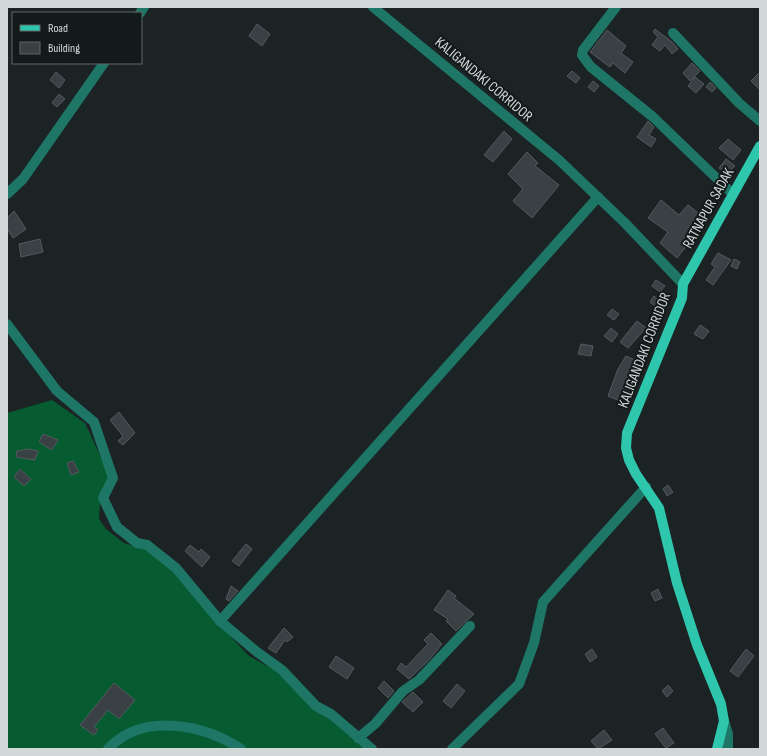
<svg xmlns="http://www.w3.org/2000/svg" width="767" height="756" viewBox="0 0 767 756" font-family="'Sofia Sans Condensed',sans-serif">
	<rect width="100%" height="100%" fill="#1b2324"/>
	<path fill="#065b31" d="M52,400L85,423L109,475L100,503L99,519L106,529L124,543L150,551L174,571L204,608L249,656L280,673L326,716L366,749H7V413Z"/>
	<g fill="#3a4144" stroke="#535a5e">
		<path d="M257,24L270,34L262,46L249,36Z"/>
		<path d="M655,29L672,42L678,49L672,54L665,45L660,51L652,45L658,37L653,32Z"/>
		<path d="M607,30L626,46L621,53L633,62L625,73L613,63L610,67L590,52Z"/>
		<path d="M692,63L700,71L690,81L683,73Z"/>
		<path d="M572,71L580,78L576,83L567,76Z"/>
		<path d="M56,72L65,80L59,88L50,80Z"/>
		<path d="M760,72V90L751,81Z"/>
		<path d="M695,77L704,84L696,93L688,86Z"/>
		<path d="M593,81L599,86L594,92L588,87Z"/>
		<path d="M710,82L716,88L712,92L706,87Z"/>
		<path d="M59,94L65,99L57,107L52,103Z"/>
		<path d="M648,121L654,127L649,135L656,139L651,147L637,137Z"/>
		<path d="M504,131L512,139L493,162L484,155Z"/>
		<path d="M728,139L741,150L733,160L719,148Z"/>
		<path d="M527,152L538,163L535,166L559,185L532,218L513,201L523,189L508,174Z"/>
		<path d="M726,159L735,166L727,174L719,168Z"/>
		<path d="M661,200L679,215L688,205L702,216L690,232L692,239L677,258L660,243L668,232L648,218Z"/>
		<path d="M14,211L26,229L13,238L7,229V218Z"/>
		<path d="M40,239L43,252L21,257L19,244Z"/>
		<path d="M718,253L731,260L713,285L706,280L715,267L711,264Z"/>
		<path d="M734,259L740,262L737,269L731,266Z"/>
		<path d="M656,280L665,286L660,292L652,286Z"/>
		<path d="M654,296L662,303L657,308L650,302Z"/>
		<path d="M612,309L619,314L614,320L607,315Z"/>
		<path d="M637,321L646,328L628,348L620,342Z"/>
		<path d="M700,325L709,331L703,339L694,334Z"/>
		<path d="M611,328L618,334L612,342L604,336Z"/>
		<path d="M581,344L593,346L591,356L578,354Z"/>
		<path d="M626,356L637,361L630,374L636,377L625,403L608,396L618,369Z"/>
		<path d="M119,412L135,433L123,445L118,441L123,436L110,420Z"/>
		<path d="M43,434L58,440L52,450L39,442Z"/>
		<path d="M29,449L38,451L35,460L16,457L17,451Z"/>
		<path d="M73,461L79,472L71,475L67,463Z"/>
		<path d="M20,469L31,479L24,486L14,477Z"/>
		<path d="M668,485L673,492L667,496L663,489Z"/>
		<path d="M246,544L252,549L239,566L232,561Z"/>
		<path d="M190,545L199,552L201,549L210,557L202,567L185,551Z"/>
		<path d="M231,586L238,591L229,601L226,599Z"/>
		<path d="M658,589L662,598L655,601L651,593Z"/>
		<path d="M448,590L456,596L454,598L474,614L456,631L446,621L448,619L434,610Z"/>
		<path d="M284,628L293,637L287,642L285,640L276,653L268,648Z"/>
		<path d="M431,633L442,644L429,660L409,679L397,669L401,663L406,667L428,644L424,640Z"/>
		<path d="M592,649L597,657L590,662L585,654Z"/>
		<path d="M746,649L754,656L738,677L730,671Z"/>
		<path d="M336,656L354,668L347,679L329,667Z"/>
		<path d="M384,681L394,691L388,698L378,688Z"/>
		<path d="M114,683L135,700L119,719L108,710L94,727L98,730L94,735L80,725Z"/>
		<path d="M457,684L465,691L451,708L443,701Z"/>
		<path d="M668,685L673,691L667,697L662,691Z"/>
		<path d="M413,692L423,702L413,712L402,702Z"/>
		<path d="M663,728L674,743L666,748L655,734Z"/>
		<path d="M604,730L612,740L598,749L591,741Z"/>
	</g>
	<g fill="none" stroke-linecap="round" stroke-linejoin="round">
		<g stroke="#1e7667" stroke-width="10">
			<path d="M373,7L559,160L625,223L683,284"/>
			<path d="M616,7L583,50L582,55L591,67L653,117L733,194"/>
			<path d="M140,13L144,7"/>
			<path d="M673,33L739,103L760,121"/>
			<path d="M7,194L23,179L104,63"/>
			<path d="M7,324L57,391L94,422L113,478L103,498L117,527L137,543L147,545L176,568L220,621L257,652L282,670L316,706L331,714L372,749"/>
			<path d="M220,621L598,197"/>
			<path d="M724,721L728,734V749"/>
			<path d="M358,738L375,724L403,691L419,680L470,626"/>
			<path d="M108,749C142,712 203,724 241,749"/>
			<path d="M452,749L519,684L534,643L543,602L646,487"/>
		</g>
		<path stroke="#2ec6ac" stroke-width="10" d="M717,749L724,721L721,704L697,645L677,583L659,508L636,474L629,460L626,448L627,433L682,298L683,284L760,146"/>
	</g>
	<g text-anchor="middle" stroke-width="4" stroke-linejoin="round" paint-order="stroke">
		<g font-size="15" fill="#d2d8d8" stroke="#121a1a">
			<text transform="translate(484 79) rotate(40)" y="5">KALIGANDAKI CORRIDOR</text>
			<text transform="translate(708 208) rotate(-61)" y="5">RATNAPUR SADAK</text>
			<text transform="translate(644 350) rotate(-69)" y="5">KALIGANDAKI CORRIDOR</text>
		</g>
	</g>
	<rect width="767" height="756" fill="none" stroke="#d2d8d8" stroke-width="16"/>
	<rect x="12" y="12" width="130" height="52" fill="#121a1a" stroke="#5f6666"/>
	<rect x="20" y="25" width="20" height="6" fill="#2ec6ac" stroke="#5f6666"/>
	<text x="48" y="32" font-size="12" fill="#d2d8d8">Road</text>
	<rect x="20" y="42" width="20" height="12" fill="#3a4144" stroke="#5f6666"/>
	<text x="48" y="52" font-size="12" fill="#d2d8d8">Building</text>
</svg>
